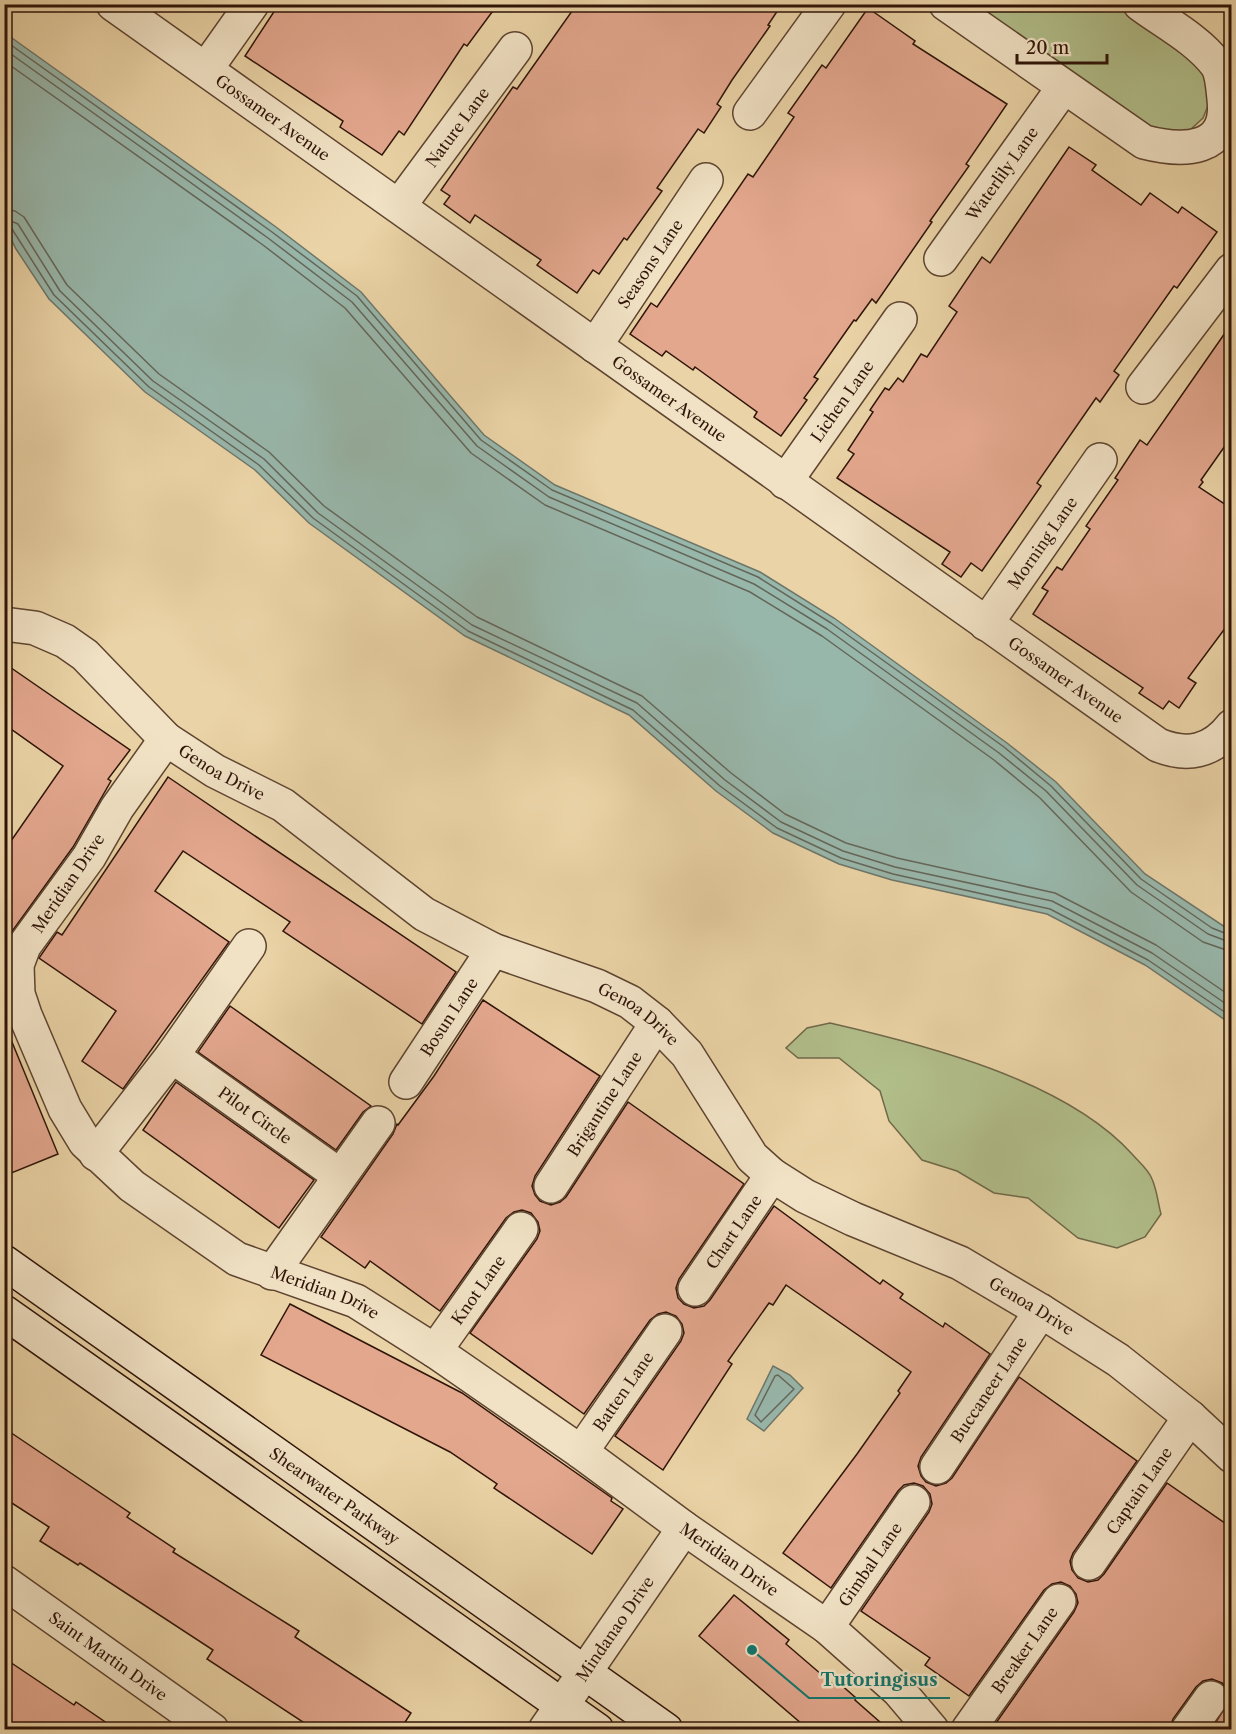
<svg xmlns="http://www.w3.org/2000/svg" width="1236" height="1734" viewBox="0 0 1236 1734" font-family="'Libre Caslon Text',serif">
	<rect width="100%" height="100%" fill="#ead3a6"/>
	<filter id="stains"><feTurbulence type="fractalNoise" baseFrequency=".00333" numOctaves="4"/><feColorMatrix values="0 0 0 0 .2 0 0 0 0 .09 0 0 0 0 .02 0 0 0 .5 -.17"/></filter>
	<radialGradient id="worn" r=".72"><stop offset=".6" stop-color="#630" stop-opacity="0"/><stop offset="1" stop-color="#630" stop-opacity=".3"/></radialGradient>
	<g fill="#b1be8a" stroke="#706949" stroke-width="1.5">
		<path d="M965,5H1120L1194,57L1205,69L1210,101L1203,118L1190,130L1162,136Z"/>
		<path d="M830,1023C926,1045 1065,1080 1132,1154C1138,1161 1149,1170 1152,1179C1157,1190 1158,1203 1161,1214L1145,1237L1117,1248L1078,1238L1028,1198L994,1193L957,1171L922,1160L889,1121L880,1091L839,1058H798L786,1048L807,1028Z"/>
	</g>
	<g fill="#98b7ab" stroke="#6e766a" stroke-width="1.5">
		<path d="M5,33L276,227L361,292L484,435L555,485L760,572L834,618L1007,743L1056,782L1145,874L1231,931V1024L1145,965L1047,914L892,880L839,864L773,833L716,791L629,715L465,636L309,523L255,470L145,392L49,299L16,249L5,227Z"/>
		<path d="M773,1366L790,1375L803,1388L764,1431L747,1419Z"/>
	</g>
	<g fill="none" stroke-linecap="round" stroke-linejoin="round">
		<g stroke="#64665a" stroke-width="1.5">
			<path d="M4,40L272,232L357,296L481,440L552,490L758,577L831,623L1004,747L1051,786L1141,879L1212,928L1232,936"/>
			<path d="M4,49L268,238L352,302L477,446L549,497L754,584L827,629L999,753L1046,791L1137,885L1208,934L1232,943"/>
			<path d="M4,61L263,245L345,308L471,453L545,505L750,592L822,636L994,760L1040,798L1131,892L1203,942L1232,952"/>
			<path d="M4,209L15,211L24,217L67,285L159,374L269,452L324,506L477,617L642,696L731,773L785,814L846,843L897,858L1055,893L1156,945L1232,997"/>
			<path d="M4,218L18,224L60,291L153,381L264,459L318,513L472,625L637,703L725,780L781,822L843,851L895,867L1052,901L1152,953L1232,1008"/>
			<path d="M4,226L12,229L54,295L149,387L259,465L313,518L468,631L633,710L720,786L777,828L841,858L893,874L1050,909L1148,960L1232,1017"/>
			<path d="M778,1375L794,1389L761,1422L755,1415L775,1376Z"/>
		</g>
	</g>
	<g fill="#e3a78e" stroke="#2f1408" stroke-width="1.5">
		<path d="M279,4H498L467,46L464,44L404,135L399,131L382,155L340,127L343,121L245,56Z"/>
		<path d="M577,4H782L768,25L770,26L732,80L717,104L721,107L704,133L698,129L657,188L662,191L627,240L624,238L599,274L593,270L577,293L537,265L541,260L475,215L470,223L444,204L450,196L441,190L513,87L517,89Z"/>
		<path d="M868,8L915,41L913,44L1007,104L966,164L969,166L930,221L932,222L876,303L872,299L856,321L854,320L814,377L818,379L804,398L807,400L781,436L754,417L757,412L695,367L693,370L666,351L662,356L630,334L651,303L657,307L748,174L753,177L794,117L788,113L822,65L826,68Z"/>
		<path d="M1069,147L1096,165L1092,170L1141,205L1150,193L1178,213L1182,207L1217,232L1177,288L1174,286L1114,371L1119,375L1100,402L1096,398L1037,483L1041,486L982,571L971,563L961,577L942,564L950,552L837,478L854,454L848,450L873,412L870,410L885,388L889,390L898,378L903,382L921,354L927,357L957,312L949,306L982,257L990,263Z"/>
		<path d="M1232,323V436L1201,480L1203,482L1199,487L1232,509V619L1188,678L1196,683L1179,708L1169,701L1163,709L1139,693L1143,688L1033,614L1048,591L1042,588L1057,567L1062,570L1090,529L1086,526L1118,480L1115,478L1140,440L1147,445Z"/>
		<path d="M4,663L130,750L108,779L111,781L73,847L8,937L4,934V851L63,766L4,724Z"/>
		<path d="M168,777L456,972L422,1024L283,931L290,922L183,851L155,891L229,942L123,1089L82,1061L116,1011L39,958L57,932L62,935Z"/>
		<path d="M483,1000L600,1076L535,1176L532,1186L535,1195L540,1201L551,1205L560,1202L566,1197L628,1102L744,1184L679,1279L676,1288L678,1298L684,1304L694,1308L704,1306L710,1300L774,1206L880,1284L883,1280L903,1294L900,1298L943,1327L945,1323L990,1354L921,1457L918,1466L921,1476L926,1482L936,1486L946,1483L952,1478L1019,1377L1137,1461L1073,1553L1070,1561L1072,1570L1078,1578L1088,1582L1098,1580L1104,1574L1167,1483L1232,1528V1730H1211L1230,1699L1228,1690L1222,1683L1212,1679L1203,1681L1196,1687L1173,1719L1169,1730H991L1074,1612L1078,1603L1076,1594L1070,1586L1061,1582L1052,1584L1044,1590L969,1696L925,1665L930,1658L861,1611L929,1512L932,1504L930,1494L923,1486L914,1483L904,1485L898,1491L831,1588L783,1553L857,1454L900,1393L898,1391L911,1372L786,1285L773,1305L769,1303L728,1361L732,1364L663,1470L615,1436L681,1341L684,1333L682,1324L676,1316L666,1312L658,1314L650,1320L584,1414L470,1333L537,1239L540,1231L538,1222L531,1213L522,1210L514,1212L506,1218L440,1311L370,1261L365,1268L321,1237L393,1134L397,1124L398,1125L434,1076Z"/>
		<path d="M230,1006L371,1106L363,1112L336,1150L198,1052Z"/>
		<path d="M5,1025L58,1154L4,1176V1025Z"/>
		<path d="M176,1082L314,1180L279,1228L143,1130Z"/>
		<path d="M290,1304L462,1393L612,1498L611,1501L623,1509L592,1554L494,1488L497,1484L450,1452L261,1355Z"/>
		<path d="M4,1428L130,1513L127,1517L175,1549L173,1552L299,1631L295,1637L411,1713L400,1730H315L207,1659L213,1650L80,1563L78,1565L40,1541L49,1527L4,1498Z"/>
		<path d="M734,1595L789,1640L786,1644L836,1687L839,1683L856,1698L855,1700L889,1730H809L699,1636Z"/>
		<path d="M4,1658L74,1705L76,1702L117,1730H4Z"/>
	</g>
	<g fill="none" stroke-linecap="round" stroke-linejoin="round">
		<defs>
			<g id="minor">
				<path id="s1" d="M113,4L1158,745C1187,757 1212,752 1232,726"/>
				<path d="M206,69L252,4"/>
				<path d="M750,113L829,4"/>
				<path id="s2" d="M399,206L515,49"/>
				<path id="s3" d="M941,259L1063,88"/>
				<path id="s4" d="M595,346L706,180"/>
				<path d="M1143,387L1232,270"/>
				<path id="s5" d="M785,482L900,319"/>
				<path id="s6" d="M4,624L35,628L65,641L85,655L166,739L215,771L283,805L424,914L493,950L597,986L630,1002L657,1023L687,1054L752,1157L772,1175L805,1196L853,1219L960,1263L1041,1311L1118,1360L1190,1417L1232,1456"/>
				<path id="s7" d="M986,624L1100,460"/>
				<path id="s8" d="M166,739L117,808L89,857L24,946L17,965L18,994L25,1015L65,1109L85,1142L132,1186L237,1259L356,1301L435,1351L581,1452L684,1528L827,1627L899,1691L932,1730"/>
				<path id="s9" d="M172,1056L339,1175"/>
				<path id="s10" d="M406,1082L493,950"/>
				<path d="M96,1154L172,1056L249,946"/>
				<path id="s11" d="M551,1186L657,1023"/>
				<path d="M272,1273L378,1123"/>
				<path id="s12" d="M695,1289L772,1175"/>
				<path id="s13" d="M435,1351L521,1229"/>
				<path id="s14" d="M581,1452L665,1331"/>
				<path id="s15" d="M937,1467L1041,1311"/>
				<path id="s16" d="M1089,1563L1190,1417"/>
				<path id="s17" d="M4,1582L212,1730"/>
				<path id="s18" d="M827,1627L913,1502"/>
				<path id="s19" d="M545,1730L684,1528"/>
				<path id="s20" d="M968,1730L1059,1601"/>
				<path d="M1188,1730L1211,1698"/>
			</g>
			<path id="tertiary" d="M946,4L1144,142C1183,152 1230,152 1224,99C1223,89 1222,72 1216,64C1197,39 1164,22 1140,4"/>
			<g id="secondary">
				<path id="s21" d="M4,1262L666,1730"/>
				<path d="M4,1312L597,1730"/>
			</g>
		</defs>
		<use href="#minor" stroke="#5e4430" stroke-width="36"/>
		<use href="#tertiary" stroke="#5e4430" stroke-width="36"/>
		<use href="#secondary" stroke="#2f1408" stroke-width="36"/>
		<use href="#minor" stroke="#f1e2c5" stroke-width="33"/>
		<use href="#tertiary" stroke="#f1e2c5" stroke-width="33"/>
		<use href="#secondary" stroke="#f1e2c5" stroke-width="33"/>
	</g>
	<g text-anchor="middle" stroke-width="5" stroke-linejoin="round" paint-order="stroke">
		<g font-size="16" fill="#2f1408" stroke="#f1e2c5">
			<text dy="6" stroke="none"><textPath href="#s1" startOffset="196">Gossamer Avenue</textPath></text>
			<text dy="6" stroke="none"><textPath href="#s2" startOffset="98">Nature Lane</textPath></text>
			<text dy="6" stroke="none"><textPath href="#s3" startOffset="105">Waterlily Lane</textPath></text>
			<text dy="6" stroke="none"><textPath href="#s4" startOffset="99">Seasons Lane</textPath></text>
			<text dy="6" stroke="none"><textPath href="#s1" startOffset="682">Gossamer Avenue</textPath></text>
			<text dy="6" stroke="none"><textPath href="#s5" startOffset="99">Lichen Lane</textPath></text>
			<text dy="6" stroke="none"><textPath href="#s7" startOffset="99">Morning Lane</textPath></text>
			<text dy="6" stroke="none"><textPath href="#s1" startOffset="1168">Gossamer Avenue</textPath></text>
			<text dy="6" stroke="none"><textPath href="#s6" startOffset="270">Genoa Drive</textPath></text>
			<text transform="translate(68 883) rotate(-56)" y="6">Meridian Drive</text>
			<text dy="6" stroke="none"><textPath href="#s10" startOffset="78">Bosun Lane</textPath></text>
			<text dy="6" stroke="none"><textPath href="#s6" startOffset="756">Genoa Drive</textPath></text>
			<text dy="6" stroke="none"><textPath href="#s11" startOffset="98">Brigantine Lane</textPath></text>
			<text dy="6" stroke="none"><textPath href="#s9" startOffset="102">Pilot Circle</textPath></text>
			<text dy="6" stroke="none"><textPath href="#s12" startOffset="69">Chart Lane</textPath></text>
			<text dy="6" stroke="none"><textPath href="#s13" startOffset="75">Knot Lane</textPath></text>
			<text dy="6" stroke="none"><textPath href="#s8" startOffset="750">Meridian Drive</textPath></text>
			<text dy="6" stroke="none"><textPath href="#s6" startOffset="1260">Genoa Drive</textPath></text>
			<text dy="6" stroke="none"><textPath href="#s15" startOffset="93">Buccaneer Lane</textPath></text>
			<text dy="6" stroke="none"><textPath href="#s14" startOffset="74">Batten Lane</textPath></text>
			<text dy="6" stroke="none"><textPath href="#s16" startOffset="88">Captain Lane</textPath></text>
			<text dy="6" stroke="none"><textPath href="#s21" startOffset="405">Shearwater Parkway</textPath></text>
			<text dy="6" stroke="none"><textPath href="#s8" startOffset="1236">Meridian Drive</textPath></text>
			<text dy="6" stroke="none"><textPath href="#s18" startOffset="76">Gimbal Lane</textPath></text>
			<text dy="6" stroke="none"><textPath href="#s19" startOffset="123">Mindanao Drive</textPath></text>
			<text dy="6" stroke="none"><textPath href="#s20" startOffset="98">Breaker Lane</textPath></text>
			<text dy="6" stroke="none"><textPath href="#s17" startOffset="128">Saint Martin Drive</textPath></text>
		</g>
	</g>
	<path fill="none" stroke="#0f766e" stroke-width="2" d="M752 1650L809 1698H950"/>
	<circle fill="#0f766e" stroke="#f1e2c5" stroke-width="2" cx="752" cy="1650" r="6"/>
	<g font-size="18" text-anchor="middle" font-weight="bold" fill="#0f766e" stroke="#f1e2c5" stroke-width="5" stroke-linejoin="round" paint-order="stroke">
		<text x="879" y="1686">Tutoringisus</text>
	</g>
	<rect width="1236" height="1734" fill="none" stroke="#ead3a6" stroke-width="24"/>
	<rect x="6" y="6" width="1224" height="1722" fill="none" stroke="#2f1408" stroke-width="3"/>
	<rect x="12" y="12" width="1212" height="1710" fill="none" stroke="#2f1408" stroke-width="1.5"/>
	<path d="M1017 54v9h90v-9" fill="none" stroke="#2f1408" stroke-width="3"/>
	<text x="1026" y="54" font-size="18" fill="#2f1408" stroke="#f1e2c5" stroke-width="4.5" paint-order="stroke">20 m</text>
	<rect width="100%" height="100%" filter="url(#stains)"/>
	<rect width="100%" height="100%" fill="url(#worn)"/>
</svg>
